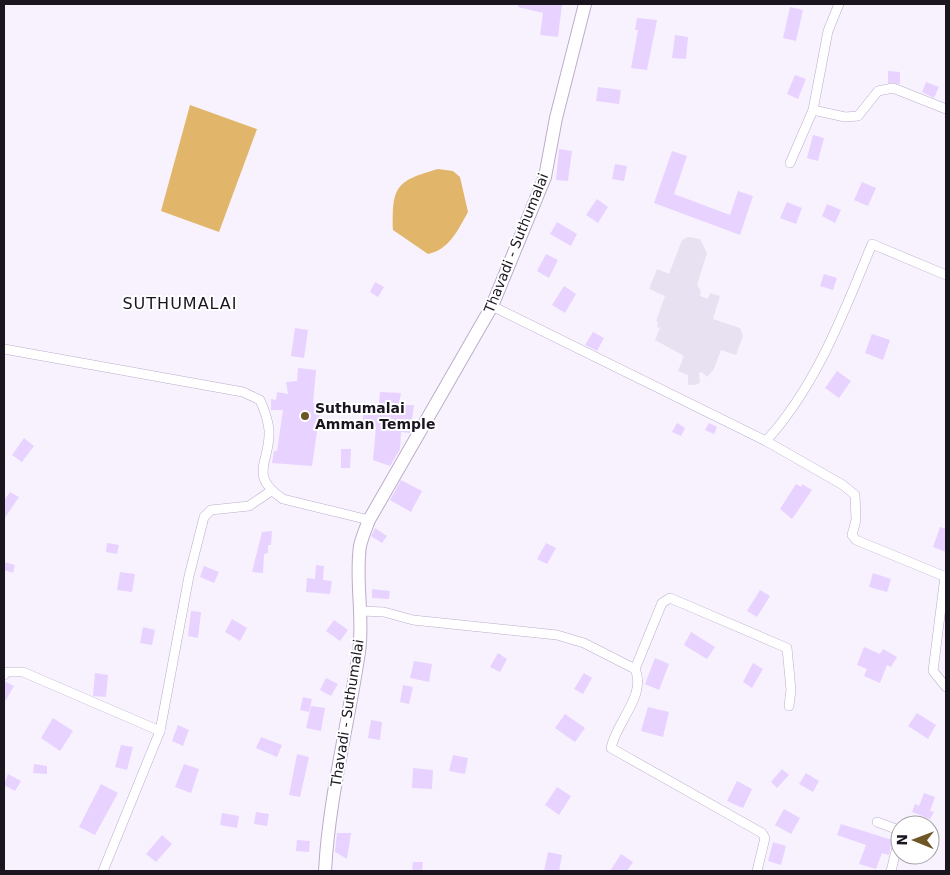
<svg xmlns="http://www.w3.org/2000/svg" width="950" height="875" viewBox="0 0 950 875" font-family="'DejaVu Sans',sans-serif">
	<rect width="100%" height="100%" fill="#f8f2ff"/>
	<path fill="#e8e1f1" d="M688,237L700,239L707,253L697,285L701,291L700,296L708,299L710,293L720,296L713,319L740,328L743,336L736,355L721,350L714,369L707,377L702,372L699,373L700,383L694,385H688V375L678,371L684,356L655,340L660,328L657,327L658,322L656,321L665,296L649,289L657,269L669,274L682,240Z"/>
	<g fill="#e1b66a">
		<path d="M190,105L257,129L219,232L161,211Z"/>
		<path d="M438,169L453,171L460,177L468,212C458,230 449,250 428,254L393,230C392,186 396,181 438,169Z"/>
	</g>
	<g fill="#e8d2ff">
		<path d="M518,4H562L558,37L540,35L543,13L518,7Z"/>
		<path d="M790,7L803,10L796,41L783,38Z"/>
		<path d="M637,18L657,20L647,70L631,68L638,30H635Z"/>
		<path d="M675,35L688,37L686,59L672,58Z"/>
		<path d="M888,71L900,72V84L888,83Z"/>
		<path d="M795,75L806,79L798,99L787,94Z"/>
		<path d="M926,82L939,87L934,98L922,92Z"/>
		<path d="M598,87L621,90L619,104L596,101Z"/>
		<path d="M813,135L824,138L818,161L807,158Z"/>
		<path d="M559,149L572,151L568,181L556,180Z"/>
		<path d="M672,151L687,156L674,194L730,215L738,191L753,196L740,235L654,203Z"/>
		<path d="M615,164L627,166L624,181L612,179Z"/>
		<path d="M862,182L876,188L868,206L854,200Z"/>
		<path d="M597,199L608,207L598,223L586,215Z"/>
		<path d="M787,202L802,208L796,224L780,218Z"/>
		<path d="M827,204L841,210L835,223L822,216Z"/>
		<path d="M557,222L577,234L571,246L550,234Z"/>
		<path d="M546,254L558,260L549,278L537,271Z"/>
		<path d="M824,274L837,278L833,290L820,286Z"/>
		<path d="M375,282L384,287L378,297L370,292Z"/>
		<path d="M564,286L576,294L565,313L552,305Z"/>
		<path d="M295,328L308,330L304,358L291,356Z"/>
		<path d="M593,332L604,338L597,351L585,345Z"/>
		<path d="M872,334L890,340L883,360L865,353Z"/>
		<path d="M298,368L316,370L313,403L321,404L312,466L272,463L274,451H277L283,410H271V399L276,400L277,392L288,394L286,382L297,381Z"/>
		<path d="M837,371L851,381L839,398L825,388Z"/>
		<path d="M380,392L401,393L399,405H414L410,433L401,432L400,449L390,466L373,460L376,427L363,426V403L379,404Z"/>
		<path d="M677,423L685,428L681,436L672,432Z"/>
		<path d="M709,423L717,427L714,434L705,430Z"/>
		<path d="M24,438L34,446L22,462L12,455Z"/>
		<path d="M341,449H351L350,468H341Z"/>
		<path d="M401,480L422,491L411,512L390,500Z"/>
		<path d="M796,484L801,487L802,484L812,490L792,519L780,509Z"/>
		<path d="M10,492L19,497L4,519V501Z"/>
		<path d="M940,527L946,529V552L933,547Z"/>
		<path d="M375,528L387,536L382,543L371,536Z"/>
		<path d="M272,531L271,545H268V553L264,554L263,573L252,572L262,532Z"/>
		<path d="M107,543L119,545L117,554L106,552Z"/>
		<path d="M546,543L556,548L547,564L537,559Z"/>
		<path d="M4,562L15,565L13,573L4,570Z"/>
		<path d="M316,565L324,566L323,580L332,581L330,594L306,592L307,578L315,579Z"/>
		<path d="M204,566L219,572L214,583L200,577Z"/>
		<path d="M120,572L135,574L132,592L117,590Z"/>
		<path d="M873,573L891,579L887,592L869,587Z"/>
		<path d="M372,589L390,591L389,599L372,598Z"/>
		<path d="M760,590L770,596L757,617L747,611Z"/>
		<path d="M191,611L201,612L198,638L188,636Z"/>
		<path d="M232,619L247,628L240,641L225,632Z"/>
		<path d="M334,620L348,630L340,641L326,631Z"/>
		<path d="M143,627L155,630L152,645L140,643Z"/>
		<path d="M691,632L715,647L707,659L684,645Z"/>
		<path d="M864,647L880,654L883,649L897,657L891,667L887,665L880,683L864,676L867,669L857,665Z"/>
		<path d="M498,653L507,659L500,672L490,667Z"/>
		<path d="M655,658L669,664L659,690L645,684Z"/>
		<path d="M414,661L432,664L429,682L410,678Z"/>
		<path d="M753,663L763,669L752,688L743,682Z"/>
		<path d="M95,673L108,675L106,697L93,696Z"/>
		<path d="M584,673L592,678L583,694L574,689Z"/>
		<path d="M326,678L338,684L331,696L320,690Z"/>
		<path d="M4,681L14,686L4,703Z"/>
		<path d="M403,685L413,687L409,704L400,702Z"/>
		<path d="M303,697L312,699L309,712L300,710Z"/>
		<path d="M311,706L325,708L321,731L306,728Z"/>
		<path d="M648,707L669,712L663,737L641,731Z"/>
		<path d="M917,713L936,725L928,739L908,726Z"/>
		<path d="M565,714L585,728L575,742L555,728Z"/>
		<path d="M53,718L73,731L60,751L41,738Z"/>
		<path d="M371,720L382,722L380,740L368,738Z"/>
		<path d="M178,725L189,730L183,746L172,741Z"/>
		<path d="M261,737L282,745L277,757L256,748Z"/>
		<path d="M121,745L133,747L127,770L115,767Z"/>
		<path d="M297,754L309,757L300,797L289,795Z"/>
		<path d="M453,755L468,758L465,774L449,771Z"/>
		<path d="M34,764L47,766V774L33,773Z"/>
		<path d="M184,764L199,769L191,793L175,787Z"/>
		<path d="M413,768L433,770L432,789L412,788Z"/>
		<path d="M782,769L789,775L777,788L771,782Z"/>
		<path d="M806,773L819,781L813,792L799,784Z"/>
		<path d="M8,774L21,781L15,791L4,785Z"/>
		<path d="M737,781L752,789L743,808L727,801Z"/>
		<path d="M101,784L118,793L95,835L79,827Z"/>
		<path d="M557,787L571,796L559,815L545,805Z"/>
		<path d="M924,793L935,797L930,811L934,812L930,819L912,812L915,804L919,806Z"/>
		<path d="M784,809L800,818L791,834L775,825Z"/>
		<path d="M256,812L269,814L267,826L254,824Z"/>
		<path d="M222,813L239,816L237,828L220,825Z"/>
		<path d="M841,824L892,840L889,855L882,853L876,869L859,864L866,845L837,835Z"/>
		<path d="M337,833H351L347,859L335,852Z"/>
		<path d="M162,835L172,844L156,862L146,854Z"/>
		<path d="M297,840L310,841L309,852L296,851Z"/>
		<path d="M773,842L786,846L781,865L768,861Z"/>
		<path d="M548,852L562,855L559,871H544Z"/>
		<path d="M621,854L633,862L627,871H610Z"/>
		<path d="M413,862H423L422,871H412Z"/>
	</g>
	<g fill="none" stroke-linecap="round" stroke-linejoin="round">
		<defs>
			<g id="street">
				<path d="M813,110L845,117L858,116L878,91L893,88L946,109"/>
				<path d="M790,163L813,110L828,31L839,4"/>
				<path d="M492,306L766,441L843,485L855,495L856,520L852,535L856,540L946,577"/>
				<path d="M4,349L243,392L260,400C264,409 268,419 269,430C271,462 247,475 283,499L369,520"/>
				<path d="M766,441C817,385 844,312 872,244L946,275"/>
				<path d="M945,576L933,671L946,687"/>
				<path d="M361,611L384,612L413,620L557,635L584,643L635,669C647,695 616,722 611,748L762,833L765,838L757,871"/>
				<path d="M635,669L662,603L670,598L787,648L791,690L789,706"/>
				<path d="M4,675L7,672H23L160,731"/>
				<path d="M877,822L896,829L900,835L891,871"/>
				<path d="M103,871L160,731L189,576L204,517L211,510L249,506L271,491"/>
			</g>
			<path id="secondary" d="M325,871C329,797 348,726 359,652C364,617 355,581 360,546C362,537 366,528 369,520L492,306L545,177L556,118L585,4"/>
		</defs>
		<use href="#street" stroke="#bcadcc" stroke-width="10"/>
		<use href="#secondary" stroke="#bcadcc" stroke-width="14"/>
		<use href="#street" stroke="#fff" stroke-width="9"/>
		<use href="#secondary" stroke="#fff" stroke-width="12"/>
	</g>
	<circle fill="#6f5627" stroke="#fff" stroke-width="2" cx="305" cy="416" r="5"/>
	<g text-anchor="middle" stroke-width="4" stroke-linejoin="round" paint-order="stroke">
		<g font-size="14" fill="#1b1520" stroke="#fff">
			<text transform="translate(516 243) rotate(-68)" y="5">Thavadi - Suthumalai</text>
			<text transform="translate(347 713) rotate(-81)" y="5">Thavadi - Suthumalai</text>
		</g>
		<g font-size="14" font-weight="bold" fill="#1b1520" stroke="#fff" text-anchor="start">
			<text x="315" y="413">Suthumalai<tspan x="315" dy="16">Amman Temple</tspan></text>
		</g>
		<g font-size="16" letter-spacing="1" fill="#1b1520" stroke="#fff">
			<text x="180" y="309">SUTHUMALAI</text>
		</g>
	</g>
	<rect width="950" height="875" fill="none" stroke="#1b1520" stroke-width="10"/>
	<g transform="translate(915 840) rotate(271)"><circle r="24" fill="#ffffff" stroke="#a4a1a6"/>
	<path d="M0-4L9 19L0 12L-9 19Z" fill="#6f5627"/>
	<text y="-8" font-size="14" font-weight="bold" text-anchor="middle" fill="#1b1520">N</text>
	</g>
</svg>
